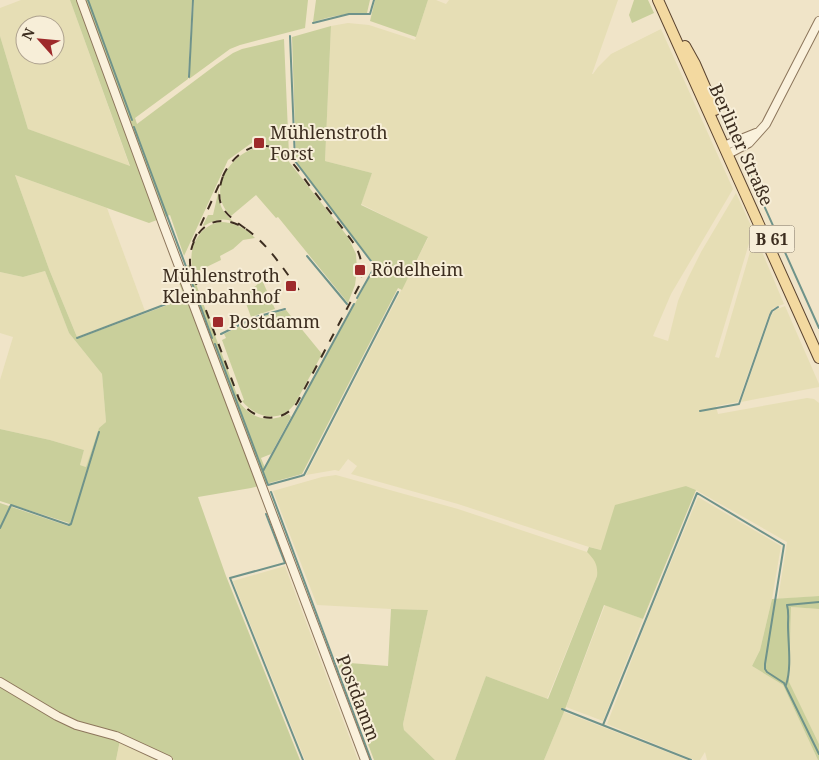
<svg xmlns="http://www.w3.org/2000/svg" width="819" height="760" viewBox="0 0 819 760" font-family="'Noto Serif',serif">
	<rect width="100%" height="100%" fill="#f0e4c8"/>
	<g fill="#e6deb5" fill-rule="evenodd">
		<path d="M21,0H70L130,167L28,129L0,36V8ZM25,25H55V55H25Z"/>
		<path d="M428,0H436L446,4L449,0H618L592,74H593L598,67L611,54L661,29L733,189L671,294L653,336L668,341L678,301L688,278L701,252L736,193L753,230L715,357L719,358L755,235L784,304L773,308L769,314L738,402L716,406L718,414L807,398L814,399L819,403V596L778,599L787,542L696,490L686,486L601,550L589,547L458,504L351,474L357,466L348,459L339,471L335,470L306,475L428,238L361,204L372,173L325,161L331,26L348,23L369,25L415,40Z"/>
		<path d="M15,175L107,208L145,311L77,337L49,269Z"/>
		<path d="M45,271L69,333L102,374L106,422L99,428L86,467L80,465L84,450L50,440L0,429V380L13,337L0,333V272L23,277Z"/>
		<path d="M785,306L819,384V387L741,402L771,316L775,310Z"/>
		<path d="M336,475L458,509L587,552L594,558L598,567L597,576L547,699L486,676L455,760H435L404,730L403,724L428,610L391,609L317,605L273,491L322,477Z"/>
		<path d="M698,497L781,546L772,599L760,650L752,666L783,685L818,760H707L705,752L700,760H694L607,724L647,620Z"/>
		<path d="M285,566L358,760H305L233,581Z"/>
		<path d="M605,605L643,619L603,721L566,707Z"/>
		<path d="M791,607L819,609V744L789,683Z"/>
		<path d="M564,712L667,752L687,760H544Z"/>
		<path d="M120,740L161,760H116Z"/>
	</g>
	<g fill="#c9cf9b">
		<path d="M70,0H192L188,79L135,118L137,124L217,64L233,53L242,49L284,39L289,155L288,156L275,148L265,144L263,139L255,143L253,142L228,160L184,256L170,215L149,223L15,175L49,269L77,337L79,338L181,300L180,298L184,296L174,270L189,265L240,403C254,421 270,422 289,414L291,417L271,454L261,458L265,468L375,267V265L296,162L292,37L331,26L325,161L372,173L361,205L428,237L402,290L398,288L302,474L251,488L198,497L226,576L300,760H174L117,733L88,725L59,713L0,680V503L68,526L69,523L0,501V429L50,440L84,450L80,465L86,467L99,428L106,422L102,374L69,333L45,271L23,277L0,272V36L28,129L130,166Z"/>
		<path d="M194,0H308L305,28L240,45L230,49L189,79Z"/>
		<path d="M316,0H370L367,13C347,13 332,16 313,22Z"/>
		<path d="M375,0H428L416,37L370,21Z"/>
		<path d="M634,0H648L654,13L632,23L629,15Z"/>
		<path d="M259,147L271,148L286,158L348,237L356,254L357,270L355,285L348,303L278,217L276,218L256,195L231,216C205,192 230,153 259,147Z"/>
		<path d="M219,189C218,206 223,212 234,222C223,217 214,220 204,226L203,225L208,215H213Z"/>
		<path d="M220,222C233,222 246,228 255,238L243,240L233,249L220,256L221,260L194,273C186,252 197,226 220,222Z"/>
		<path d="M262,280L275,309L251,317L244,298L249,292Z"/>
		<path d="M286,310L322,354L296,402C282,424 257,419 242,401L244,400L222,340L226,338L224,334L256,318Z"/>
		<path d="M686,486L696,490L643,619L604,605L564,712L544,760H455L486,676L548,699L597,576C598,565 595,560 587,552L589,547L601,550L615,505Z"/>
		<path d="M819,596V609L791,607L789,682L819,744V760H818L783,685L752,666L760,650L772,599Z"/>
		<path d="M391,609L428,610L403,724L404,730L435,760H374L337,662L388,666Z"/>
		<path d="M0,686L55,718L120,740L116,760H0Z"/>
	</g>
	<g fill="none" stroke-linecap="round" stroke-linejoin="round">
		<g stroke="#6f938a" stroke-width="2">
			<path d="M88,0L132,120"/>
			<path d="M313,23L349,14H370L374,0"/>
			<path d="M290,36L295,161L374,265V268L357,298"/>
			<path d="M189,77L193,0"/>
			<path d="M134,127L188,272"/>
			<path d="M744,161L819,328"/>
			<path d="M307,256L347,304"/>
			<path d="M192,283L212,338"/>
			<path d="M221,334L256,317L285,309"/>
			<path d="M77,338L182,298"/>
			<path d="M215,344L268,485L301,476L304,475L398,292"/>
			<path d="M700,411L739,404L770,315L772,311L778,307"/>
			<path d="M263,471L354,304"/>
			<path d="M271,492L371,760"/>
			<path d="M266,514L285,563L230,578L303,760"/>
			<path d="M0,528L11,505L69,525L71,524L99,432"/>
			<path d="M786,685C792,667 788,643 788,625C788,618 789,612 787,605L819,602"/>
			<path d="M562,709L691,760"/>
			<path d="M603,725L697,493L784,545L765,664V669L767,672L784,683L819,754"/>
		</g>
		<defs>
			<g id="minor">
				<path d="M81,0L163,224L365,760"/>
				<path d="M724,146L756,133"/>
				<path d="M728,154L749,143L766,124L819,21"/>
				<path d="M0,682L57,716L76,725L116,736L168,760"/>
			</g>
			<g id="major">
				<path d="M658,0L819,358"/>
				<path d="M685,46L695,64L715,110"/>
			</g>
		</defs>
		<use href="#minor" stroke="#8d765c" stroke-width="10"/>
		<use href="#major" stroke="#5b4430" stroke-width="12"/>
		<use href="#minor" stroke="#faf1dc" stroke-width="8"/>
		<use href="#major" stroke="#f3d9a0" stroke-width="10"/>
		<g stroke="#3d2e20" stroke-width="2" stroke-dasharray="9 9" stroke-linecap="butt">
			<path d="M246,229C268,244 285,271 301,293"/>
			<path d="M193,242L223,176C231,157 254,138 276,149C292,158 301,175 312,189C327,208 341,226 355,245C362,258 364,271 359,286L297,403C282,425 252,421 239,399L191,270C186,249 199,220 223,221C232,221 239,225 246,229C224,213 213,205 223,176"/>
		</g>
	</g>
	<g fill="#9e2a2b" stroke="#f7eed8" stroke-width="2">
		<rect x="253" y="137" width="12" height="12" rx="2.5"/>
		<rect x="354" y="264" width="12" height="12" rx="2.5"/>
		<rect x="285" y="280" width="12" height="12" rx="2.5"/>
		<rect x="212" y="316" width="12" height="12" rx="2.5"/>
	</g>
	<g text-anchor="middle" stroke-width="4" stroke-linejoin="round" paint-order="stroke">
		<rect fill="#f7eed8" stroke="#756857" stroke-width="1" x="749.5" y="225.5" width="45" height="27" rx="4"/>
		<g font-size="16" font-weight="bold" fill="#3d2e20">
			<text x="772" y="245">B 61</text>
		</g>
		<g font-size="18" fill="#3d2e20" stroke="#f7eed8" text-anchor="start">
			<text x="270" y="139">Mühlenstroth<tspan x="270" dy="21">Forst</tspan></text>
			<text x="371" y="276">Rödelheim</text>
			<text x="280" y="282" text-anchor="end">Mühlenstroth<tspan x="280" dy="21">Kleinbahnhof</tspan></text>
			<text x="229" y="328">Postdamm</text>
		</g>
		<g font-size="18" fill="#3d2e20" stroke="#f7eed8">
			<text transform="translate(741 145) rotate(66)" y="6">Berliner Straße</text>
			<text transform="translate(358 698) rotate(69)" y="6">Postdamm</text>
		</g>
	</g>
	<g transform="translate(40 40) rotate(297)"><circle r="24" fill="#f7eed8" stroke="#ada18e"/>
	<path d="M0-4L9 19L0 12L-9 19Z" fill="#9e2a2b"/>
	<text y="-8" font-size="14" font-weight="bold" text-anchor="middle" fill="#3d2e20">N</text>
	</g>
</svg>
